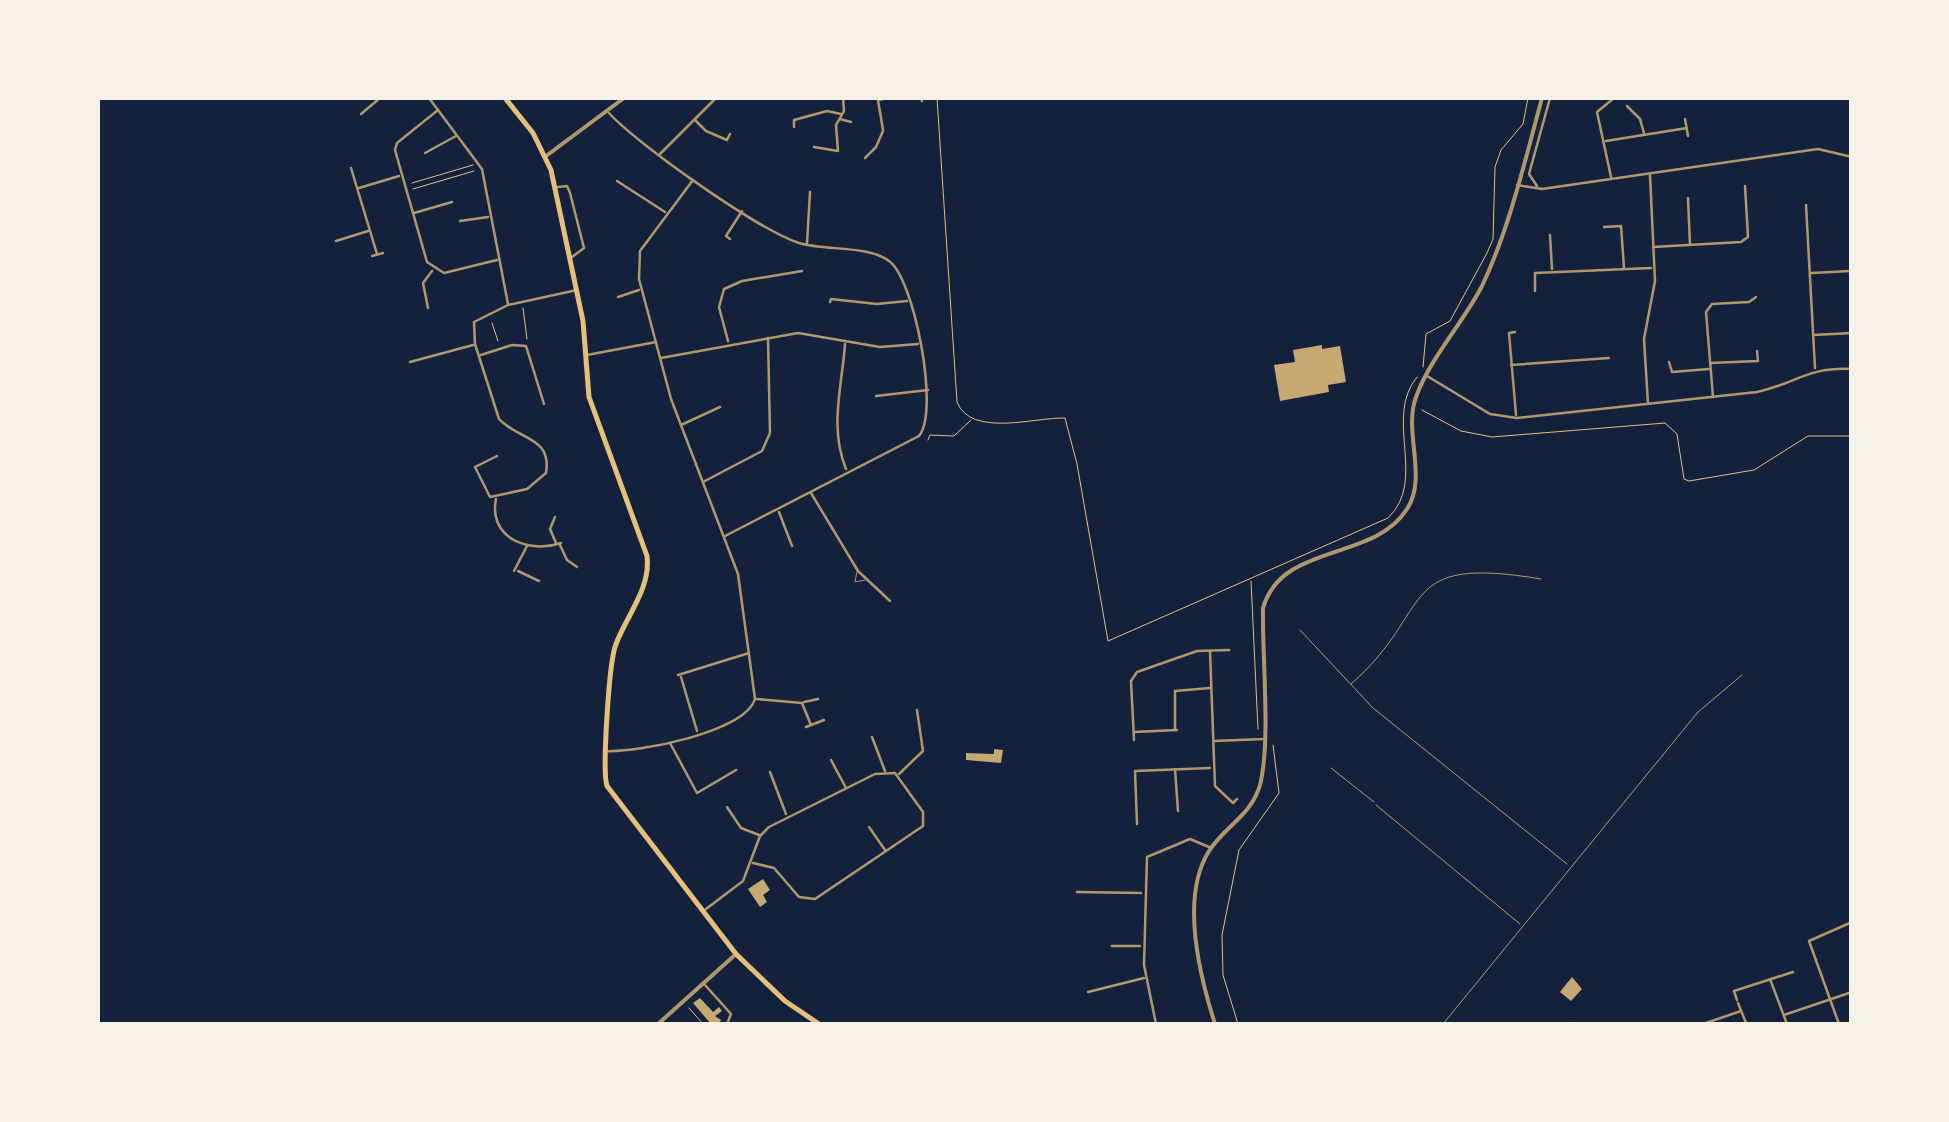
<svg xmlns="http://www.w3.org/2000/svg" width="1949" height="1122" viewBox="0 0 1949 1122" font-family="'Zilla Slab',serif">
	<rect width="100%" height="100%" fill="#14213d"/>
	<g fill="#c6a872">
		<path d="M1322,345V349L1340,346L1346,382L1328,385L1329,392L1280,401L1274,365L1295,362L1293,350Z"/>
		<path d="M994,749L1003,750L1001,763L966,760V753L994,754Z"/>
		<path d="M763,879L770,890L763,895L767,902L760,907L748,889Z"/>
		<path d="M1572,977L1582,989L1571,1001L1560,992Z"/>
		<path d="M700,998L713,1012L719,1007L722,1011L715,1016L721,1020L719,1024H711L693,1003Z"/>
	</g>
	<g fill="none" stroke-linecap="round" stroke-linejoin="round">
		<g stroke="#e5c07b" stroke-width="1">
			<path d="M937,98L957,402C971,438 1036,417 1065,418L1077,464L1108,641L1388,518C1428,480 1383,418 1417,377"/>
			<path d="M412,183L473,165"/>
			<path d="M413,189L474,171"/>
			<path d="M523,308L527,339"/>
			<path d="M492,323L498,341"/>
			<path d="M1423,367L1426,334L1450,321L1487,253L1493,239L1495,167L1501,150L1523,124L1528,98"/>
			<path d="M1422,410L1461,431L1492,437L1665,423L1677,434L1684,479L1689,481L1754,470L1808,436H1852"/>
			<path d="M928,440L930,435L954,436L971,420"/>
			<path d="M1251,581L1258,729"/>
			<path d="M689,1008L703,1024"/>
			<path d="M1238,1024L1223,975L1222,935L1239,850L1279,793L1273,745"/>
		</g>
		<g stroke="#b1986c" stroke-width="1">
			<path d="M857,572L855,582L865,580"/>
			<path d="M1300,630L1373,708L1567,864"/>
			<path d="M1351,684C1437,609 1393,554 1541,579"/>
			<path d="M1331,768L1374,802"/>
			<path d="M1376,805L1520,924"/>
			<path d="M1443,1024L1698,712L1742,675"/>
		</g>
		<path stroke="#b1986c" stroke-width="2.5" d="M865,158L876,147L883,131"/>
		<g stroke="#b1986c" stroke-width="2.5">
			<path d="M429,98L482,169L508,304"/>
			<path d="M921,98L922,101"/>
			<path d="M1627,106L1640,119L1644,133"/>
			<path d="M438,110L397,143L395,150L427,262L444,273L497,260"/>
			<path d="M609,113C638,145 759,230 799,243C825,251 868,245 889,261C914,278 940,411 919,436L725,536"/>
			<path d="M361,114L380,98"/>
			<path d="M840,119L851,122"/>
			<path d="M1685,119L1688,136"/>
			<path d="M695,120L706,131L727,140L730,134"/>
			<path d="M794,127V120L827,111L841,114"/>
			<path d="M883,130L878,100L889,98"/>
			<path d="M1606,141L1687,128"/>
			<path d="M814,147L838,151L836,125L844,111L843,98"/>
			<path d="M425,153L456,136"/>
			<path d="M660,154L716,98"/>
			<path d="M351,168L377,254"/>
			<path d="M1611,177L1597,112L1614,98"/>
			<path d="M617,181L665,212"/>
			<path d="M1517,185L1542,189L1818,149L1852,157"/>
			<path d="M1537,186L1529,174L1550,98"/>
			<path d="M558,187L567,186L570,193L584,248L572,257"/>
			<path d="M359,188L399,176"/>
			<path d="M1688,198L1690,245"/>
			<path d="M1806,205L1815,368"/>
			<path d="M414,213L452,202"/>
			<path d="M460,221L488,217"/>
			<path d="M1604,227L1621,226L1624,268"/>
			<path d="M1550,235L1552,269"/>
			<path d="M730,239L726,236L742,211"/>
			<path d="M336,241L368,231"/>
			<path d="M807,243L810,192"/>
			<path d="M1653,247L1741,242L1748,237L1745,186"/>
			<path d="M372,256L383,253"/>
			<path d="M1812,273L1850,271"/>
			<path d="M1535,291V273L1651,268"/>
			<path d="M618,297L639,290"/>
			<path d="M830,302L831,299L877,304L907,301"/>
			<path d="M428,308L423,283L432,271"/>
			<path d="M1515,332L1509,333L1516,415"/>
			<path d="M1813,335L1852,333"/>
			<path d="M728,341L719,307L724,289L742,281L802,271"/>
			<path d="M845,344C842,387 829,427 846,469"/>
			<path d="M481,355L512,345L526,346L544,404"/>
			<path d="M587,355L656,342"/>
			<path d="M661,358L798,333L880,347L918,344"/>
			<path d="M410,362L473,345"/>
			<path d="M1669,362L1672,372L1709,369"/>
			<path d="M1710,363L1758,361L1757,351"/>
			<path d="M1511,365L1609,358"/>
			<path d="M1427,376L1490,414L1517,418L1757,392C1797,383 1807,367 1852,369"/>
			<path d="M876,396L928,390"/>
			<path d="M1713,397L1706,312L1712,304L1749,302L1756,297"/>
			<path d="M1648,404L1644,339L1655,281L1650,175"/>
			<path d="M681,425L720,407"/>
			<path d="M497,456L475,467L490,497L527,489L546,473C552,436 518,440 499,419L475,344L474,322L508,305L577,290"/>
			<path d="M703,482L762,451L770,433L768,338"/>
			<path d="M811,493L858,571L890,601"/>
			<path d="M496,499C488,538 529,554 561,543"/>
			<path d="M779,512L792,546"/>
			<path d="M555,517L550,529L556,543"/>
			<path d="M560,545L567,560L577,567"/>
			<path d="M514,571L527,546"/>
			<path d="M518,571L539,581"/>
			<path d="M1210,651L1215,786L1233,803L1237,799"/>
			<path d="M678,675L749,653"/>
			<path d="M681,677L697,731"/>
			<path d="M757,699L802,703L811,725"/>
			<path d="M804,702L818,699"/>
			<path d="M806,727L824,720"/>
			<path d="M1175,730V691L1210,688"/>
			<path d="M1134,732L1177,730"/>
			<path d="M872,737L885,771"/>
			<path d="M1134,740L1131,681L1137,672L1197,651L1229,650"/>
			<path d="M1214,741L1264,739"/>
			<path d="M670,743L697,793L736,770"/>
			<path d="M605,751C638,753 745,732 755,699L738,574L671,399L639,279L640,251L693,180"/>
			<path d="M831,760L846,788"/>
			<path d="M1175,769L1178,811"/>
			<path d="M770,772L786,814"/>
			<path d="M899,774L923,751L917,710"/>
			<path d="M727,807L741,828L759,835"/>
			<path d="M1137,824L1135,771L1210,768"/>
			<path d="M869,827L885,850"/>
			<path d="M1077,892L1141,893"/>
			<path d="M706,909L743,881L760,836L769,827L875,774L895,773L923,812V826L815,899L799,897L774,868L753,863"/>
			<path d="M1112,946H1140"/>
			<path d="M1770,979L1787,1024"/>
			<path d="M705,985L731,1014L727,1024"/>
			<path d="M1088,992L1144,978"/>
			<path d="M1737,1000L1734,991L1793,972"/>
			<path d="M1738,1003L1746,1023"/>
			<path d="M1784,1015L1852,992"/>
			<path d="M1156,1024L1144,965L1147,857L1190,839L1209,847"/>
			<path d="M1573,1024L1574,1023"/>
			<path d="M1703,1024L1741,1011"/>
			<path d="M1839,1024L1809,941L1852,922"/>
		</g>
		<g stroke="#b1986c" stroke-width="4">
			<path d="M546,156L624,98"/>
			<path d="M382,1024H440"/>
			<path d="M658,1024L736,954"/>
			<path d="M1215,1024C1200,977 1180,897 1209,851C1225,826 1251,816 1260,785C1271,742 1262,656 1263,608C1282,542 1374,562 1407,509C1428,477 1403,432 1416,397C1430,358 1463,323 1482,286C1510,227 1525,160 1542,98"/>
		</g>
		<path stroke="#e5c07b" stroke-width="5" d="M505,98L533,133L551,170L583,321L589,397L647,556C651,588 627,615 616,644C609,661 602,771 607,786L736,954L785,1001L819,1024"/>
	</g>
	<rect width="1949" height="1122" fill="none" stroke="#f6f1e7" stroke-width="200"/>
</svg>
